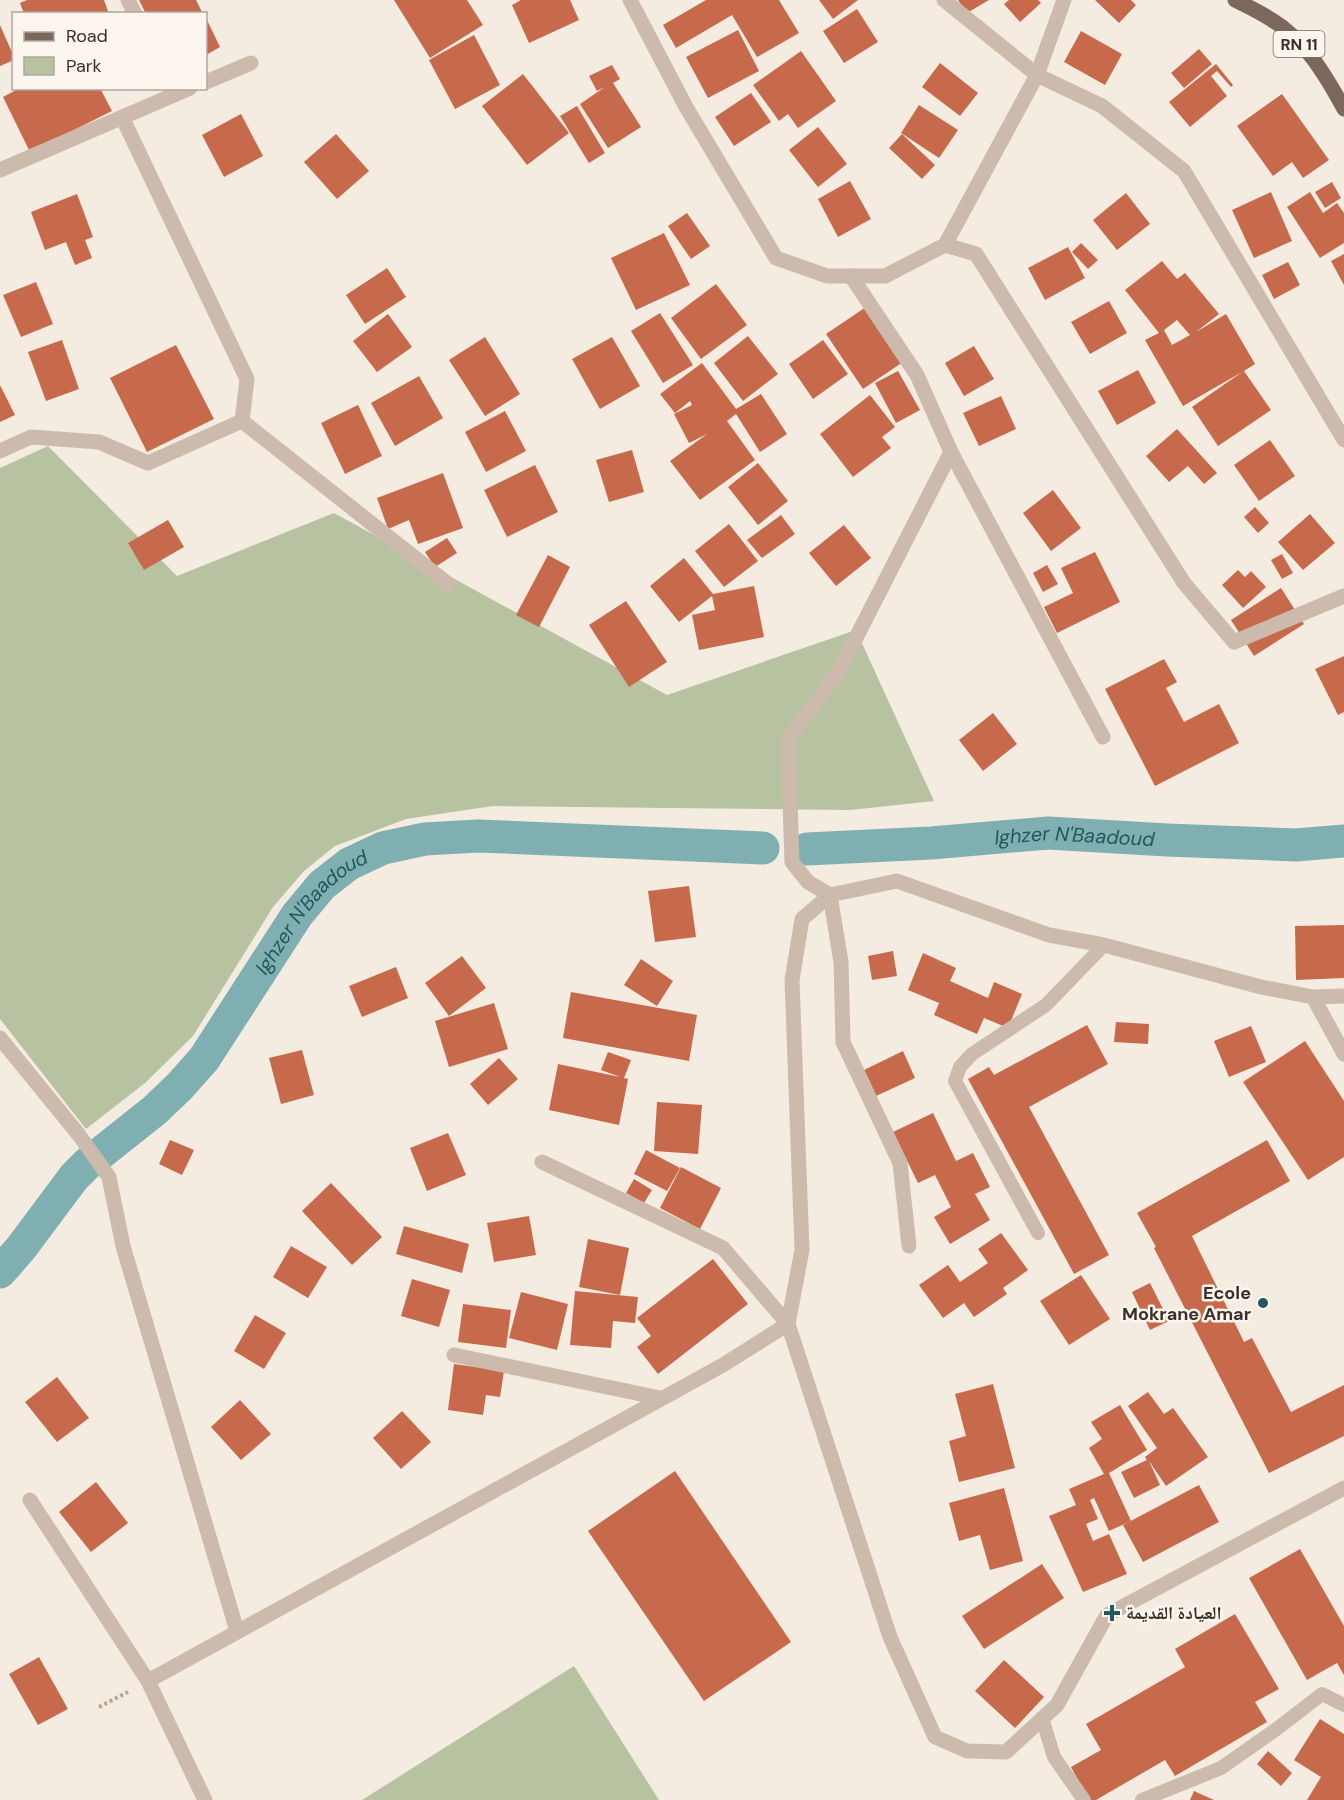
<svg xmlns="http://www.w3.org/2000/svg" width="1344" height="1800" viewBox="0 0 1344 1800" font-family="'DM Sans','Noto Naskh Arabic',sans-serif">
	<rect width="100%" height="100%" fill="#f4ebe1"/>
	<g fill="#b7c3a0">
		<path d="M48,446L177,576L334,513L667,695L856,630L934,801L850,810L493,806L406,819L335,846L304,871L273,907L193,1036L145,1083L86,1129L0,1019V468Z"/>
		<path d="M574,1666L659,1800H362Z"/>
	</g>
	<g fill="none" stroke-linecap="round" stroke-linejoin="round">
		<g stroke="#7fafb1" stroke-width="33">
			<path id="s1" d="M807,849L931,843L1048,833L1167,840L1296,845L1344,841"/>
			<path id="s2" d="M0,1272L21,1248L74,1177L87,1164L155,1110L180,1086L204,1059L297,915L322,885L349,864L383,848L425,839L478,836L763,848"/>
		</g>
	</g>
	<g fill="#c76a4b" fill-rule="evenodd">
		<path d="M27,0H104L109,14H24L20,3Z"/>
		<path d="M139,0H196L203,14H146Z"/>
		<path d="M394,0H467L483,25L430,58Z"/>
		<path d="M521,0H570L579,20L529,43L512,5Z"/>
		<path d="M706,0H779L799,33L757,57L732,15L676,48L663,25Z"/>
		<path d="M819,0H858L833,19Z"/>
		<path d="M958,0H989L967,13Z"/>
		<path d="M1009,0H1038L1041,3L1020,22L1004,4Z"/>
		<path d="M1095,0H1131L1136,5L1119,23Z"/>
		<path d="M857,9L878,42L844,63L823,31Z"/>
		<path d="M206,18L220,47L206,55Z"/>
		<path d="M0,25L14,57V60L0,66Z"/>
		<path d="M738,30L759,71L708,98L686,57Z"/>
		<path d="M1081,31L1122,54L1105,85L1064,62Z"/>
		<path d="M474,35L500,85L455,109L429,60Z"/>
		<path d="M1199,49L1212,64L1184,88L1171,73Z"/>
		<path d="M801,51L836,101L798,128L788,114L779,121L753,85Z"/>
		<path d="M940,63L978,93L960,116L922,87Z"/>
		<path d="M1216,64L1233,85L1231,87L1217,71L1211,76L1227,96L1190,127L1169,102Z"/>
		<path d="M612,65L620,79L613,83L641,127L608,148L580,104L605,87L597,91L589,76Z"/>
		<path d="M523,74L569,133L527,165L482,106Z"/>
		<path d="M20,88H100L112,111L30,152L3,97Z"/>
		<path d="M751,93L771,122L734,146L715,117Z"/>
		<path d="M1282,94L1329,160L1303,178L1292,162L1273,176L1237,126Z"/>
		<path d="M919,105L958,130L939,158L901,133Z"/>
		<path d="M577,106L605,153L589,163L560,116Z"/>
		<path d="M241,114L263,156L224,177L202,135Z"/>
		<path d="M818,127L847,164L818,187L789,150Z"/>
		<path d="M336,134L369,171L337,199L304,162Z"/>
		<path d="M902,134L935,165L922,179L889,148Z"/>
		<path d="M850,181L871,219L838,237L818,199Z"/>
		<path d="M1332,182L1341,198L1325,208L1315,192Z"/>
		<path d="M1271,192L1292,241L1254,258L1232,210Z"/>
		<path d="M1310,192L1323,213L1337,203L1344,213V243L1320,258L1287,207Z"/>
		<path d="M1126,193L1150,224L1117,250L1093,220Z"/>
		<path d="M77,194L93,237L85,240L92,258L75,265L66,242L45,250L31,212Z"/>
		<path d="M687,213L710,246L691,259L668,226Z"/>
		<path d="M664,233L690,285L636,310L611,258Z"/>
		<path d="M1081,243L1098,260L1088,269L1072,252Z"/>
		<path d="M1068,247L1085,278L1045,300L1028,268Z"/>
		<path d="M1344,254V285L1331,261Z"/>
		<path d="M1162,261L1177,279L1185,273L1219,314L1196,332L1226,314L1255,364L1244,371L1271,410L1218,446L1192,407L1242,372L1183,406L1145,340L1159,333L1125,290ZM1177,320L1190,335L1172,345L1164,330Z"/>
		<path d="M1288,262L1300,285L1274,299L1262,275Z"/>
		<path d="M387,268L406,297L365,324L346,295Z"/>
		<path d="M36,282L53,324L21,337L3,295Z"/>
		<path d="M716,284L747,325L701,359L671,318Z"/>
		<path d="M1109,301L1127,333L1090,354L1071,322Z"/>
		<path d="M866,307L903,362L863,389L826,334Z"/>
		<path d="M660,313L693,365L663,383L631,331Z"/>
		<path d="M388,314L412,347L377,372L353,341Z"/>
		<path d="M748,336L778,374L743,401L714,363Z"/>
		<path d="M485,337L520,394L485,416L449,360Z"/>
		<path d="M612,337L640,386L600,409L572,359Z"/>
		<path d="M62,340L79,389L46,401L28,352Z"/>
		<path d="M823,340L848,374L813,399L789,364Z"/>
		<path d="M176,345L214,419L147,452L110,378Z"/>
		<path d="M974,346L994,379L964,396L945,363Z"/>
		<path d="M702,363L736,409L761,394L787,434L760,452L736,414L727,421L755,460L700,500L670,461L707,434L689,443L674,414L692,405L690,401L675,413L660,394Z"/>
		<path d="M1138,370L1156,403L1117,425L1098,391Z"/>
		<path d="M898,371L920,410L896,423L875,383Z"/>
		<path d="M419,376L443,418L395,446L371,403Z"/>
		<path d="M0,385L15,415L0,422Z"/>
		<path d="M870,395L895,427L882,437L891,448L853,477L820,434Z"/>
		<path d="M1001,396L1016,429L979,446L963,413Z"/>
		<path d="M358,405L382,456L345,474L321,423Z"/>
		<path d="M505,411L526,451L486,472L465,432Z"/>
		<path d="M1177,429L1217,473L1204,484L1188,466L1169,482L1146,456Z"/>
		<path d="M1270,440L1295,476L1259,501L1234,465Z"/>
		<path d="M632,450L644,492L609,502L596,460Z"/>
		<path d="M758,463L788,501L758,525L728,487Z"/>
		<path d="M535,465L558,512L507,537L484,490Z"/>
		<path d="M443,473L463,528L418,544L409,520L388,529L377,498Z"/>
		<path d="M1053,490L1081,528L1051,551L1023,513Z"/>
		<path d="M1255,507L1269,523L1258,533L1244,517Z"/>
		<path d="M1310,514L1335,543L1303,570L1278,542Z"/>
		<path d="M781,515L795,534L762,558L747,540Z"/>
		<path d="M168,520L184,547L144,570L128,543Z"/>
		<path d="M729,524L758,561L724,587L695,551Z"/>
		<path d="M844,525L871,558L836,586L809,553Z"/>
		<path d="M447,538L457,553L435,567L425,552Z"/>
		<path d="M1095,552L1120,602L1057,633L1044,607L1073,593L1061,568Z"/>
		<path d="M1282,554L1293,573L1282,579L1271,560Z"/>
		<path d="M548,555L570,567L539,627L516,615Z"/>
		<path d="M684,558L713,594L754,586L764,637L699,650L692,615L715,610L712,596L679,622L650,586Z"/>
		<path d="M1047,565L1058,584L1043,592L1033,573Z"/>
		<path d="M1238,570L1245,577L1251,571L1266,587L1243,608L1222,585Z"/>
		<path d="M1281,588L1304,624L1254,656L1231,620Z"/>
		<path d="M626,601L667,662L629,687L589,625Z"/>
		<path d="M1344,656V712L1338,715L1315,669Z"/>
		<path d="M1164,659L1177,682L1166,688L1184,722L1219,704L1239,743L1155,786L1105,689Z"/>
		<path d="M993,713L1017,744L983,771L959,740Z"/>
		<path d="M689,886L696,937L655,942L648,891Z"/>
		<path d="M1344,925V978L1296,980L1295,926Z"/>
		<path d="M893,951L897,976L872,980L868,956Z"/>
		<path d="M923,953L956,968L950,981L988,998L994,982L1022,994L1008,1028L984,1018L977,1034L934,1015L939,1003L908,990Z"/>
		<path d="M462,956L486,988L449,1016L425,983Z"/>
		<path d="M641,959L673,981L657,1006L624,985Z"/>
		<path d="M396,967L408,998L362,1017L349,986Z"/>
		<path d="M571,992L697,1015L689,1061L563,1038Z"/>
		<path d="M494,1003L508,1049L449,1067L435,1021Z"/>
		<path d="M1116,1022L1149,1024L1148,1044L1114,1042Z"/>
		<path d="M1087,1025L1108,1064L1029,1107L1109,1255L1074,1274L968,1079L989,1067L994,1075Z"/>
		<path d="M1251,1026L1266,1062L1229,1077L1214,1041Z"/>
		<path d="M1305,1041L1344,1101V1157L1308,1180L1243,1082Z"/>
		<path d="M302,1050L314,1095L281,1104L269,1058Z"/>
		<path d="M903,1051L915,1078L876,1096L864,1070Z"/>
		<path d="M608,1052L631,1060L624,1078L628,1079L619,1125L549,1110L558,1064L620,1077L601,1070Z"/>
		<path d="M499,1058L518,1079L488,1105L470,1084Z"/>
		<path d="M657,1102L702,1105L698,1154L654,1151Z"/>
		<path d="M933,1113L956,1161L973,1153L990,1187L975,1194L990,1220L950,1244L934,1217L951,1207L935,1175L918,1183L893,1132Z"/>
		<path d="M448,1133L466,1175L427,1191L410,1148Z"/>
		<path d="M170,1140L194,1150L182,1175L159,1164Z"/>
		<path d="M1267,1140L1290,1181L1192,1236L1244,1342L1252,1338L1291,1412L1344,1385V1436L1269,1473L1154,1248L1156,1247L1137,1213Z"/>
		<path d="M646,1150L680,1168L667,1191L634,1174Z"/>
		<path d="M681,1167L721,1188L700,1229L660,1208Z"/>
		<path d="M634,1179L652,1190L644,1203L626,1193Z"/>
		<path d="M331,1183L382,1237L352,1265L302,1211Z"/>
		<path d="M529,1216L536,1255L494,1262L487,1223Z"/>
		<path d="M404,1226L469,1244L462,1273L396,1254Z"/>
		<path d="M1001,1233L1028,1270L1003,1288L1007,1294L974,1317L964,1303L943,1318L919,1285L948,1265L960,1282L988,1263L978,1249Z"/>
		<path d="M588,1239L629,1248L620,1295L579,1287Z"/>
		<path d="M291,1246L327,1267L308,1298L273,1277Z"/>
		<path d="M713,1259L748,1304L658,1374L637,1347L651,1336L637,1318Z"/>
		<path d="M1081,1275L1110,1319L1069,1345L1040,1301Z"/>
		<path d="M412,1279L450,1290L439,1327L401,1316Z"/>
		<path d="M1150,1283L1169,1321L1150,1330L1132,1292Z"/>
		<path d="M575,1291L638,1297L635,1323L613,1321L611,1348L570,1345Z"/>
		<path d="M521,1292L568,1304L557,1350L509,1338Z"/>
		<path d="M463,1304L511,1310L506,1348L458,1342Z"/>
		<path d="M255,1315L286,1333L264,1369L234,1351Z"/>
		<path d="M454,1364L504,1371L500,1397L486,1395L483,1415L448,1410Z"/>
		<path d="M57,1377L89,1418L57,1442L25,1402Z"/>
		<path d="M993,1384L1015,1468L959,1482L949,1441L966,1436L955,1394Z"/>
		<path d="M1148,1392L1164,1414L1173,1408L1208,1457L1166,1486L1149,1461L1160,1485L1134,1498L1121,1472L1147,1460L1145,1457L1157,1448L1128,1406Z"/>
		<path d="M240,1400L271,1434L241,1460L211,1427Z"/>
		<path d="M1120,1405L1147,1450L1109,1473L1131,1521L1109,1531L1094,1498L1090,1500L1098,1519L1086,1524L1093,1541L1109,1534L1127,1574L1083,1592L1049,1516L1076,1505L1069,1489L1104,1474L1089,1448L1102,1439L1091,1422Z"/>
		<path d="M402,1411L431,1442L401,1469L373,1438Z"/>
		<path d="M675,1471L791,1642L704,1701L588,1531Z"/>
		<path d="M96,1482L128,1523L91,1552L59,1512Z"/>
		<path d="M1199,1485L1219,1522L1143,1562L1123,1525Z"/>
		<path d="M1004,1488L1023,1561L990,1570L980,1535L959,1541L949,1503Z"/>
		<path d="M1300,1549L1344,1626V1675L1337,1663L1307,1680L1249,1578Z"/>
		<path d="M1042,1564L1064,1598L984,1649L962,1616Z"/>
		<path d="M1235,1614L1279,1689L1255,1702L1267,1722L1175,1776L1165,1760L1096,1800H1089L1071,1767L1101,1750L1086,1724L1185,1667L1175,1649Z"/>
		<path d="M39,1657L68,1709L38,1725L9,1674Z"/>
		<path d="M1004,1660L1044,1697L1015,1728L975,1691Z"/>
		<path d="M1320,1719L1344,1734V1800H1307L1321,1777L1294,1760Z"/>
		<path d="M1268,1751L1292,1773L1281,1786L1257,1764Z"/>
		<path d="M1194,1791L1214,1800H1190Z"/>
	</g>
	<g fill="none" stroke-linecap="round" stroke-linejoin="round">
		<path stroke="#b8a596" stroke-width="4" stroke-dasharray="3 3" stroke-linecap="butt" d="M99,1707L128,1692"/>
		<g stroke="#ccbbac" stroke-width="14">
			<path d="M1038,1233L955,1081L960,1067L972,1054L1046,1005L1104,945"/>
			<path d="M1042,1718L1054,1757L1084,1800"/>
			<path d="M1142,1800L1221,1768L1278,1728L1322,1694L1344,1705"/>
		</g>
		<g stroke="#ccbbac" stroke-width="15">
			<path d="M128,0L135,14"/>
			<path d="M630,0L686,107L776,258L827,276H885L945,245L1037,75L1064,0"/>
			<path d="M944,0L1037,75L1102,106L1184,171L1344,440"/>
			<path d="M206,82L251,63"/>
			<path d="M0,170L190,88"/>
			<path d="M945,245L976,254L1184,583L1234,642L1344,596"/>
			<path d="M851,276L917,375L951,452L1103,737"/>
			<path d="M242,421L448,584"/>
			<path d="M0,451L31,437L99,442L148,463L242,421L247,379L122,117"/>
			<path d="M1344,996L1313,997L1344,1054"/>
			<path d="M0,1038L79,1135L109,1177L123,1246L237,1631"/>
			<path d="M542,1162L723,1248L788,1324"/>
			<path d="M909,1246L900,1163L843,1042L841,962L830,895L808,882L792,862L788,739L838,673L951,452"/>
			<path d="M788,1324L802,1250L792,980L802,919L830,895L897,881L1049,935L1104,945L1261,987L1313,997"/>
			<path d="M454,1355L660,1398"/>
			<path d="M30,1500L148,1681"/>
			<path d="M205,1800L148,1681L723,1365L788,1324L890,1637L935,1737L967,1751L1006,1752L1057,1705L1107,1615L1344,1488"/>
		</g>
		<path stroke="#7c675c" stroke-width="15" d="M1235,0C1247,6 1260,12 1272,20C1305,40 1326,76 1344,109"/>
	</g>
	<g fill="#1f585d" stroke="#fbf5ed" stroke-width="2">
		<circle cx="1263" cy="1303" r="6"/>
		<path d="M1109 1604h6v6h6v6h-6v6h-6v-6h-6v-6h6z"/>
	</g>
	<g text-anchor="middle" stroke-width="5" stroke-linejoin="round" paint-order="stroke">
		<rect fill="#fbf5ed" stroke="#746b65" stroke-width="1.5" x="1273.5" y="31" width="51" height="26" rx="4.5"/>
		<g font-size="16" font-weight="bold" fill="#3a302b">
			<text x="1299" y="50">RN 11</text>
		</g>
		<g font-size="18" font-weight="bold" fill="#3a302b" stroke="#fbf5ed" text-anchor="end">
			<text x="1251" y="1299">Ecole<tspan x="1251" dy="21">Mokrane Amar</tspan></text>
			<text x="1126" y="1619" text-anchor="start">العيادة القديمة</text>
		</g>
		<g font-size="20" font-style="italic" fill="#1f585d" stroke="#fbf5ed">
			<text dy="7" stroke="none"><textPath href="#s1" startOffset="268">Ighzer N'Baadoud</textPath></text>
			<text dy="7" stroke="none"><textPath href="#s2" startOffset="480">Ighzer N'Baadoud</textPath></text>
		</g>
	</g>
	<rect x="12" y="12" width="195" height="78" fill="#fbf5ed" stroke="#aea69f" stroke-width="1.5"/>
	<rect x="24" y="32" width="30" height="9" fill="#7c675c" stroke="#aea69f" stroke-width="1.5"/>
	<text x="66" y="42" font-size="18" fill="#3a302b">Road</text>
	<rect x="24" y="57" width="30" height="18" fill="#b7c3a0" stroke="#aea69f" stroke-width="1.5"/>
	<text x="66" y="72" font-size="18" fill="#3a302b">Park</text>
</svg>
